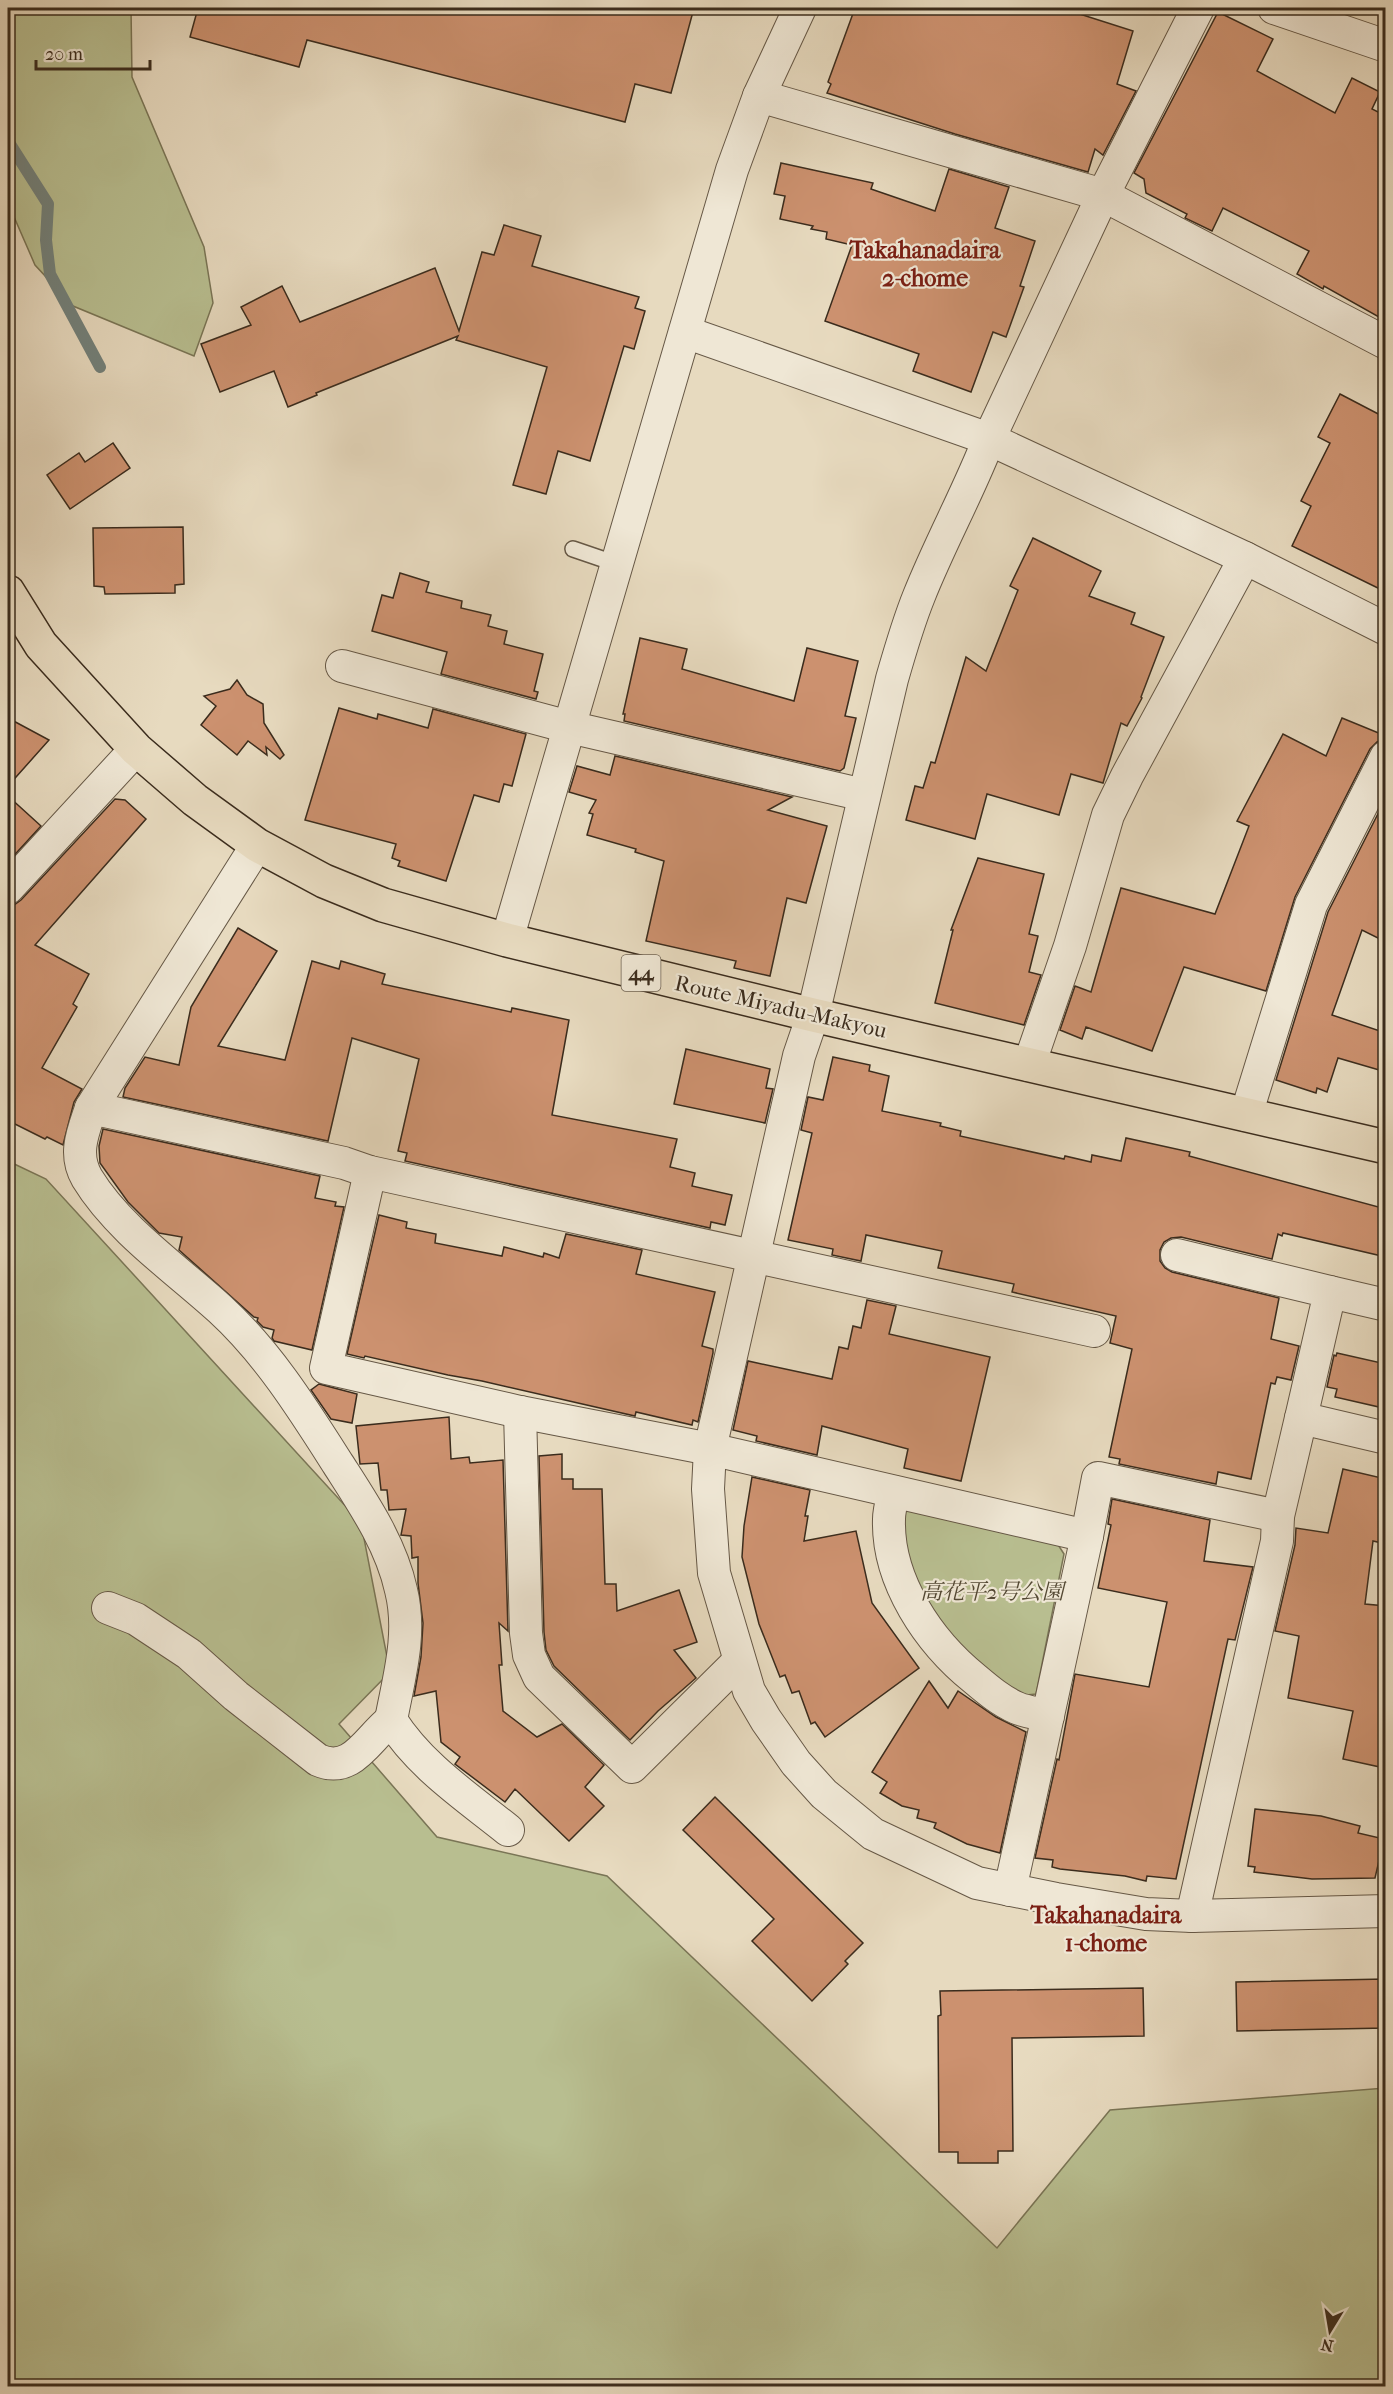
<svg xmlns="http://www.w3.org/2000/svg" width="1393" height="2394" viewBox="0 0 1393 2394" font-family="'IM FELL French Canon','Noto Serif JP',serif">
	<rect width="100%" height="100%" fill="#e7dabf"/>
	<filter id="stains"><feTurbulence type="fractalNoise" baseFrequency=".00333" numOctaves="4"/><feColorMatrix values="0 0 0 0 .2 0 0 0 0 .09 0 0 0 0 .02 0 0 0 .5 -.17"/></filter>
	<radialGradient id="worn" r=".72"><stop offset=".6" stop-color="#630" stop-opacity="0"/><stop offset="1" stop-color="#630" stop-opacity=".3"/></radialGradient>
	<g fill="#b8be90" stroke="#7a7556" stroke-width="1.5">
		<path d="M8,8H131L132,77L204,247L213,303L194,356L73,306L35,265L8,203Z"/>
		<path d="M8,1161L46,1179L361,1523L390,1672L339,1724L437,1837L607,1876L997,2248L1110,2110L1385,2088V2386H8Z"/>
		<path d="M910,1508L1055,1540L1064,1554L1036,1694L1017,1696L960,1649L915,1587L900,1517Z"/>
	</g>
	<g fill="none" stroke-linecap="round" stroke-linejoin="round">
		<path stroke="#73817b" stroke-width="12" d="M8,141L48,204L46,240L50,274L100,367"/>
	</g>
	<g fill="#cc916f" stroke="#3b2c1d" stroke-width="1.5">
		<path d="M198,8H694L671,93L635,84L625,122L307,40L299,67L190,37Z"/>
		<path d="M855,8H1061L1133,31L1117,84L1136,91L1103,155L1095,149L1088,172L955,134L827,93L831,84L828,82Z"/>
		<path d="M1218,12L1273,39L1257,71L1335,113L1352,78L1380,92L1372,109L1386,116V216L1381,227L1386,230V321L1324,286L1323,289L1297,274L1309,251L1223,208L1212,231L1185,218L1187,214L1146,193L1144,179L1134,173Z"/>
		<path d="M781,163L873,183L871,189L935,211L949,169L1009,187L995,228L1035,241L1020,286L1024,287L1006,337L993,332L971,392L913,371L919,354L825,321L852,245L826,239L827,232L811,229L813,226L780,219L785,196L774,194Z"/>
		<path d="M504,225L541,236L532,266L639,297L635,308L645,311L634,349L624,346L590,461L558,451L546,494L513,485L547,367L456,340L458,336L316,393L317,395L288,407L274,371L220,392L201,344L251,325L241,307L282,286L300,322L435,268L459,331L482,252L494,255Z"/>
		<path d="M1340,394L1386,418V592L1292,546L1311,506L1301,501L1330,443L1318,437Z"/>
		<path d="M113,443L130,468L70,509L47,475L79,453L85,462Z"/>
		<path d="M183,527L184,584L175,585V593L105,594L104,587L94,586L93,528Z"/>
		<path d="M1033,538L1101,571L1089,596L1135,613L1131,624L1164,637L1141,697L1142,698L1127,726L1121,723L1103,783L1071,774L1059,815L987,794L975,839L906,820L915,786L923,788L931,762L935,763L966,657L986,671L1018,590L1010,586Z"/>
		<path d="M400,573L429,582L426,592L462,601L461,608L491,615L488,626L507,631L504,644L543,654L534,691L538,692L536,699L441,674L447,652L372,631L382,595L393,598Z"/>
		<path d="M640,638L687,649L682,669L794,701L807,648L858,661L845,716L856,718L844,768L840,771L624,721L625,714H623Z"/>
		<path d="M237,680L247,695L263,704L264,723L284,755L280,759L266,747L267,755L248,741L237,755L201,725L216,706L204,696L230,689Z"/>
		<path d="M339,708L377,719L378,714L428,728L433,709L526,734L512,786L504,784L499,802L474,795L446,881L398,866L400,861L392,858L396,844L305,820Z"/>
		<path d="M8,718L49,740L8,786Z"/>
		<path d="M1342,718L1386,736V739L1377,742L1370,749L1295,897L1266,991L1184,967L1152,1051L1086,1027L1082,1039L1060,1030L1075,986L1091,992L1121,888L1215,914L1249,826L1237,821L1283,734L1326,756Z"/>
		<path d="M615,756L792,797L768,810L827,826L806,903L787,898L770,976L734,968L736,961L646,941L664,861L635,852L636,849L587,835L593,814L589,813L596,800L569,792L577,766L610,775Z"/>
		<path d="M8,796L41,826L8,862Z"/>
		<path d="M1386,798V942L1362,930L1332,1015L1386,1033V1072L1338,1058L1327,1092L1317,1088L1316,1093L1276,1080L1328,912Z"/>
		<path d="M115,799L125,800L146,819L35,945L89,974L73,1004L77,1007L42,1068L82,1089L74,1102L63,1145L47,1137L45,1139L11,1122L8,1127V906L14,905L21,900Z"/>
		<path d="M978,858L1044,874L1029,934L1038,936L1029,972L1041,975L1024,1025L935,1003L953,930H951Z"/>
		<path d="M238,928L277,951L218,1046L285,1060L312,961L339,969L341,961L385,974L382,984L511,1012L512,1008L569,1020L552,1115L677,1139L670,1167L695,1173L692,1186L732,1195L725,1225L711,1222L710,1228L405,1161L407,1153L398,1151L419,1059L352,1038L328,1141L123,1097L125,1088L145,1057L179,1065L191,1007Z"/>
		<path d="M686,1049L770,1069L766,1088L773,1089L765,1123L674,1104Z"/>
		<path d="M833,1057L870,1065L869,1071L889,1076L882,1111L941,1123L940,1126L961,1131L960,1136L1064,1159L1065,1156L1091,1162L1092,1155L1121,1161L1126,1138L1190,1152L1189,1156L1386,1209V1257L1283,1233L1282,1236L1278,1234L1272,1259L1181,1237L1171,1238L1164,1242L1160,1250V1261L1165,1268L1172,1272L1279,1298L1271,1339L1299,1346L1291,1380L1277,1377L1275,1384L1271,1383L1251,1479L1218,1472L1216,1484L1119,1464L1120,1459L1109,1457L1132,1349L1110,1343L1116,1316L1012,1292L1014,1284L938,1268L942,1251L866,1235L861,1261L832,1255L833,1249L788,1240L812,1133L801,1130L808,1097L823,1100Z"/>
		<path d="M103,1129L320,1176L315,1198L336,1202L335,1206L344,1207L312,1350L274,1341L272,1338L274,1330L263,1327L257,1321L258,1318L254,1317L179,1250L182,1237L159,1233L128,1202L100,1163L99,1146Z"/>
		<path d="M379,1215L407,1222L406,1228L436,1234L435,1243L502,1256L504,1247L543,1257L544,1253L559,1258L566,1234L642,1250L636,1274L715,1292L702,1346L713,1349V1353L698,1422L693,1420L692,1425L636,1412L635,1416L482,1381L448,1375L365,1356L364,1358L347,1354Z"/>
		<path d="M867,1300L896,1306L889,1334L990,1357L961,1481L904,1468L908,1449L822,1426L817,1455L756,1441L757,1436L733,1430L748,1361L832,1379L839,1347L848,1349L853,1326L861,1328Z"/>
		<path d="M1337,1353L1386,1364V1378L1379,1407L1335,1397L1337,1389L1327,1387L1334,1355L1336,1356Z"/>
		<path d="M319,1384L357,1394L352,1423L331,1419L311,1390Z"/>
		<path d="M449,1417L451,1459L469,1457L470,1463L503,1460L508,1631L499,1623L502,1665H499L503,1711L537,1737L562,1724L604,1765L585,1787L604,1806L569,1841L515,1789L505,1802L455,1764L460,1757L441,1742L436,1691L414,1696L421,1657L423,1623L418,1583V1557L412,1558L411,1536L401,1535L406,1509L389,1510L387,1490H381L378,1463L360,1464L356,1426Z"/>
		<path d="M562,1454V1479H573V1489H602L605,1584H616L617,1611L679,1590L697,1642L674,1650L696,1678L658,1711L630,1740L554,1666L546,1650L544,1632L539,1456Z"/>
		<path d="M1343,1469L1386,1479V1544L1373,1541L1365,1604L1386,1606V1763L1381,1762L1380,1767L1343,1759L1353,1711L1288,1698L1299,1636L1275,1631L1295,1545L1296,1528L1328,1533Z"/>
		<path d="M752,1477L810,1490L805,1516H808L804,1541L856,1531L872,1603L919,1668L825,1737L815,1722L811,1724L799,1691L792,1693L785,1675L780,1677L759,1624L742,1557L744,1526Z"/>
		<path d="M1112,1499L1210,1520L1204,1561L1253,1567L1235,1640L1228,1639L1176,1879L1147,1876L1146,1881L1125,1876L1060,1869L1052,1867L1053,1860L1035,1858L1057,1759L1059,1760L1075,1674L1149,1687L1167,1602L1098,1588L1111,1525L1108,1524Z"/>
		<path d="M929,1681L948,1708L958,1691L996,1717L1026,1732L1000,1853L967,1844L934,1828L936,1823L917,1818L919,1810L902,1806L880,1793L887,1782L872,1772Z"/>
		<path d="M715,1797L863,1943L845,1961L848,1964L812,2001L752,1941L774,1919L683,1830Z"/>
		<path d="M1255,1809L1321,1816L1360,1826L1358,1833L1384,1839L1375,1878L1312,1879L1254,1872L1255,1867L1248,1866Z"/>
		<path d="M1386,1979V2028L1237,2031L1236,1982Z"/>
		<path d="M1143,1988L1144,2036L1012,2038L1013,2151H998V2163H958V2152H939L938,2016L941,2015L940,1991Z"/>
	</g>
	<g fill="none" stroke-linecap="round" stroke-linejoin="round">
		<defs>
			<path id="lane" d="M573,549L617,564"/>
			<g id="street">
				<path d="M1198,8L1103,195L989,439C968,493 940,543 919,596C908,623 900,651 892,679L813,1015L799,1056L710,1449L708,1489L714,1573L749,1691L766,1720L796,1763L824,1794L873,1834L977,1883L1056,1899L1146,1914L1192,1916L1386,1911"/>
				<path d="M1274,8L1386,46"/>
				<path d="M759,96L1103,195L1386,343"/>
				<path d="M685,332L989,439L1245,558L1386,629"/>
				<path d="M342,666L569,727L864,795"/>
				<path d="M257,845L91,1108L344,1163L370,1172L1094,1331"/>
				<path d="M8,888L136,749"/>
				<path d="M507,940L732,170L759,96L800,8"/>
				<path d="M1029,1065L1070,946L1108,815L1127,776L1245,558"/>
				<path d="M91,1108C83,1132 73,1154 87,1178C118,1229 176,1269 220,1309C268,1353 303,1409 338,1464C363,1503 391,1544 401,1590C412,1634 399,1677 391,1720C420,1766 467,1797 508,1830"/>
				<path d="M1246,1115L1311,905L1386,757"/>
				<path d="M370,1172L326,1368L520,1412L710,1449L1087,1536L1010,1890"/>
				<path d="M1177,1255L1330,1292L1301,1418"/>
				<path d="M1330,1292L1386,1305"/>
				<path d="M520,1412L526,1633L529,1655L539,1677L632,1767L739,1661"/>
				<path d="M894,1492C892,1500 889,1510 889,1519C887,1581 929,1642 975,1679C988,1690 1001,1701 1017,1708C1026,1712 1038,1713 1048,1716"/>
				<path d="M1087,1536L1098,1478L1278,1516"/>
				<path d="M108,1608L136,1619L189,1654L236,1696L318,1760C352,1775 367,1739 391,1720"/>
				<path d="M1192,1916L1277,1541L1278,1516L1301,1418L1386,1438"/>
			</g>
			<path id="primary" d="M8,592L41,645L136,749L195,800L257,845L324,881L383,905L507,940L813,1015L1386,1147"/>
		</defs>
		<use href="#lane" stroke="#665846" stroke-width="18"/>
		<use href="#street" stroke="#665846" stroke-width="34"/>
		<use href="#primary" stroke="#3b2c1d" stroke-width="36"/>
		<use href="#lane" stroke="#efe7d5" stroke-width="15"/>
		<use href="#street" stroke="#efe7d5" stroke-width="32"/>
		<use href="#primary" stroke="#e7dabf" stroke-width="33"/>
	</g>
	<g text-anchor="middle" stroke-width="4.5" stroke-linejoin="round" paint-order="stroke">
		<rect fill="#efe7d5" stroke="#716454" stroke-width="1.5" x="621.5" y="955" width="39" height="36" rx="4.5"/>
		<g font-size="21" font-weight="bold" fill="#3b2c1d">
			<text x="641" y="980">44</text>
		</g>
		<g font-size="22" fill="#3b2c1d" stroke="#efe7d5">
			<text transform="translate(781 1006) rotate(13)" y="8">Route Miyadu-Makyou</text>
		</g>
		<g font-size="22" font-style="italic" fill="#544934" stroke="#efe7d5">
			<text x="992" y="1599">高花平2号公園</text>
		</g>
		<g font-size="24" font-weight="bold" fill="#7a1f14" stroke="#efe7d5">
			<text x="925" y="258">Takahanadaira<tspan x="925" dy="28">2-chome</tspan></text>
			<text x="1106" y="1923">Takahanadaira<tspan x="1106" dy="28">1-chome</tspan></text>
		</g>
	</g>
	<rect width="1393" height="2394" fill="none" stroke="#e7dabf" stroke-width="30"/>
	<rect x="9" y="9" width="1375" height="2376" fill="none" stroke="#3b2c1d" stroke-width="3"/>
	<rect x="15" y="15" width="1363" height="2364" fill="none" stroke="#3b2c1d" stroke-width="1.5"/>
	<g transform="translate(1330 2331) rotate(191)" stroke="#efe7d5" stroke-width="4.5" paint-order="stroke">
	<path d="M0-4.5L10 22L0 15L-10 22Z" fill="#3b2c1d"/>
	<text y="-9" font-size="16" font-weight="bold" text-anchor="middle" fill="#3b2c1d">N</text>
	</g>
	<path d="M36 60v9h114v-9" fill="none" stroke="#3b2c1d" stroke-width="3"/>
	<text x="45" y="60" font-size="18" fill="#3b2c1d" stroke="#efe7d5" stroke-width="4.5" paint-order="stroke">20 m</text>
	<rect width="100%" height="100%" filter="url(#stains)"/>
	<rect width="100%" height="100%" fill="url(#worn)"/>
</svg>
